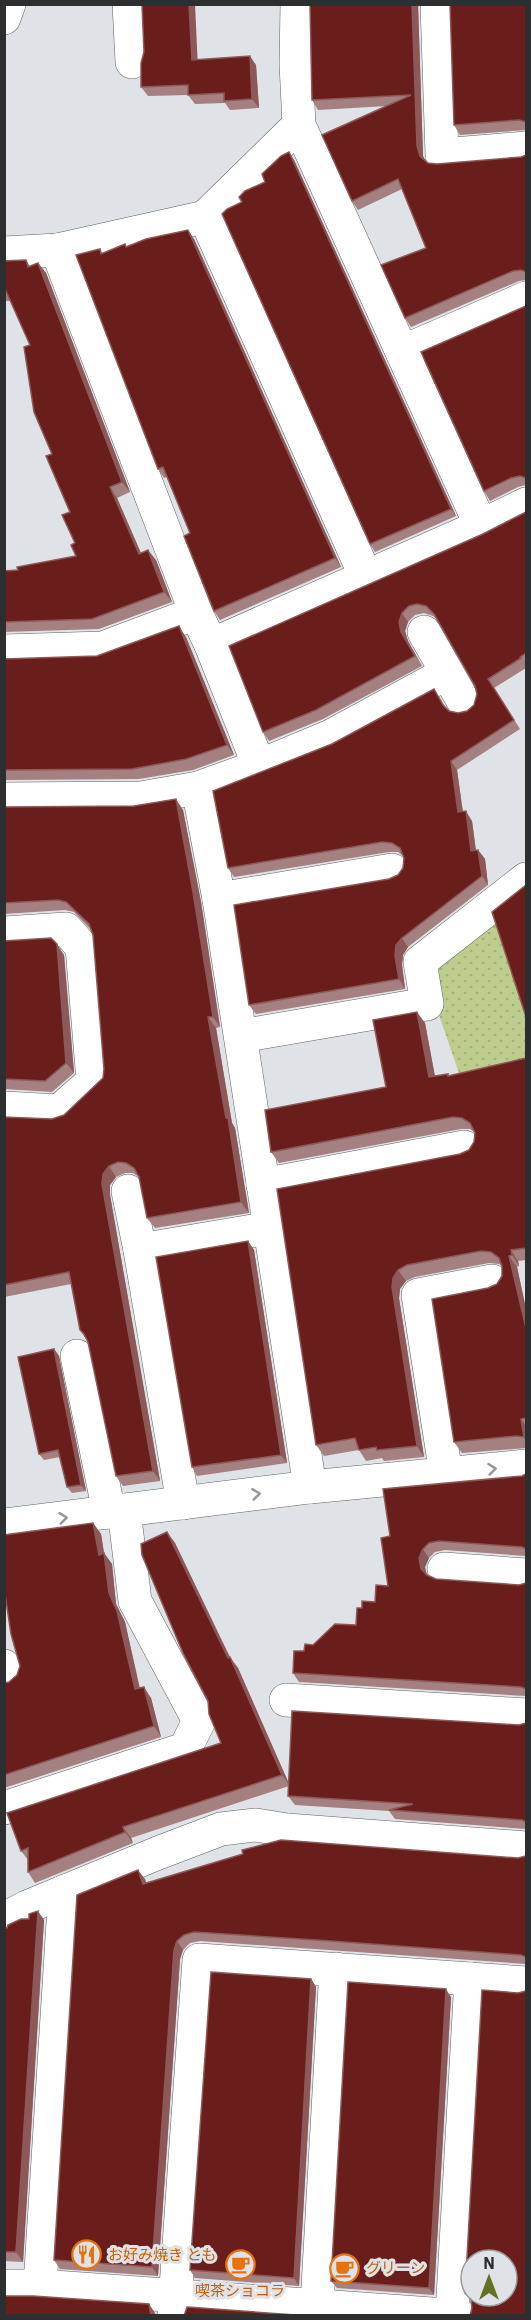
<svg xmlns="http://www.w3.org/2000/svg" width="531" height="2320" viewBox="0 0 531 2320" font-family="'IBM Plex Sans','Noto Sans JP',sans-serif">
	<defs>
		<pattern id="park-dots" width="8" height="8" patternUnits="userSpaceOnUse" patternTransform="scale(1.5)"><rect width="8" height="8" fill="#bdcd8d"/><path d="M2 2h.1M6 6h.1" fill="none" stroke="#a3b07a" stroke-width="1.8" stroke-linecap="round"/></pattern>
	</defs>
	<rect width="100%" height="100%" fill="#dfe2e6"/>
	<path fill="url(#park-dots)" d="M494,916L526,1016V1066L462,1082L439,1015L429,970Z"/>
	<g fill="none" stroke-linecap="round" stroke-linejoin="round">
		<defs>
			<g id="minor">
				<path d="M129,4L132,62"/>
				<path d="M437,4L442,155L526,148"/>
				<path d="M4,18L9,4"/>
				<path d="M205,217L366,577"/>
				<path d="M4,253L57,250L205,217L299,125"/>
				<path d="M402,352L526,298"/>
				<path d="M481,526L526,504"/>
				<path d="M424,632L465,704"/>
				<path d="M211,645L481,526L299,125L296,64L297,4"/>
				<path d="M4,651L103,648L196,613"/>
				<path d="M259,766L331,736L447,673"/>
				<path d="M198,788L219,899L310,1487"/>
				<path d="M4,799L141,798L198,788L259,766L211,645L196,613L57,250"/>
				<path d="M219,899L392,870"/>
				<path d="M4,933L66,929L82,947L93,1081L59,1111L4,1108"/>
				<path d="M241,1036L427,1004L420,962L526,879"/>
				<path d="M263,1185L464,1147"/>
				<path d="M128,1191L140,1250"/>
				<path d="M77,1356L109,1512"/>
				<path d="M446,1474L418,1295L492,1281"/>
				<path d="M183,1503L140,1250L270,1228"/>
				<path d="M4,1525L310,1487L526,1466"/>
				<path d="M444,1569L526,1575"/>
				<path d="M4,1666L9,1676"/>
				<path d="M286,1700L526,1715"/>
				<path d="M4,1808L185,1749L199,1721L135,1601L124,1510"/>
				<path d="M4,1919L27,1907L158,1853L221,1829L256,1825L287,1830L526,1848"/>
				<path d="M4,2286H40L460,2316"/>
				<path d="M40,2286L65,1891"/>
				<path d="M317,2305L336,1969"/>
				<path d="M452,2315L471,1979"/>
				<path d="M174,2316L199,1960L526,1983"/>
			</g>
		</defs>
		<use href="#minor" stroke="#5f6265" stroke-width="34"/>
		<use href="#minor" stroke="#fff" stroke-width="33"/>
	</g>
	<g fill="#a48080">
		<path d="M249,4H279L278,6H250Z"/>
		<path d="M310,4H418L423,156L425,160L428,163L437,164L521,157L526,155V280L519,281L411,327L405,318L426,248L402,189L358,210L352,201L387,106L318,110L312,100Z"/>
		<path d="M526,4V130L460,135L454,125Z"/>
		<path d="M198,59L256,65L259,108L230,110L225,103L195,104L188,95L148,96L141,87Z"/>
		<path d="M289,152L294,160L456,516L375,552L370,544L242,202L265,182Z"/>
		<path d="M194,239L341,567L220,620L214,611L190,533L167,477L164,478L158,469L100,249L102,253L127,247Z"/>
		<path d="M26,260L30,266L38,263L46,273L130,492L117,498L141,553L156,560L172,602L99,629L4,632V571L18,570L76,556L70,512L52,454L30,345L11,301H4V261Z"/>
		<path d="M526,306V485L518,487L490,501L484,491Z"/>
		<path d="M526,512V668L494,688L520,729L457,770L463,812L472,821L476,850H478L485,859L488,885L408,947L403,955L402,965L405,989L256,1014L249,1005L389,879L398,875L403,868L404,858L403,856L398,852H389L234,877L228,868L332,744L440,698L445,707L449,711L458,713L467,711L474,705L477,694L475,686L438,620L433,616L424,613L415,615L408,622L405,631L408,641L422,666L323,719L269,741L263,732L483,534Z"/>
		<path d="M186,637L234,755L193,770L139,779L4,780V659L97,656Z"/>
		<path d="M4,807L183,810L201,902L220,1027L216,1028L232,1123L235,1128L249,1213L155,1228L147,1218L139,1177L133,1173H125L116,1177L110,1185V1195L160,1481L123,1486L116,1476L88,1342L80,1330L71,1284L4,1297V1117L52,1119L64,1115L103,1078L104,1069L93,935L91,930L74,912L65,910L4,914Z"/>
		<path d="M4,941L64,955L74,1073L52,1092L4,1089Z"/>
		<path d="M425,1023L435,1076H449L526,1058V1260L518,1261L519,1266L517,1267L526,1309V1448L462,1453L454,1442L488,1288L497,1284L502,1276V1266L499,1264L489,1263L415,1277L406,1281L400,1289L399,1298L424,1457L384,1461L382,1458L366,1461L359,1450L324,1456L316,1445L277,1189L460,1154L469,1150L474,1142V1132L470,1129H461L279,1163L271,1152L386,1087Z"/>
		<path d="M248,1241L254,1250L287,1463L197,1476L192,1467Z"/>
		<path d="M54,1349L59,1356L86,1491L72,1493L67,1487L60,1457L44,1460L39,1454Z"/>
		<path d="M526,1474V1556L445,1550L435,1552L429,1558L425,1567L427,1575L436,1579L519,1585L526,1583V1696L299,1682L293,1673L304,1651L313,1645L356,1625L362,1608L375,1602L388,1586L390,1536Z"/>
		<path d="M93,1523L101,1534L104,1553L112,1564L116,1604L125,1622L140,1688L151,1698L161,1737L4,1788V1683L9,1682L17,1675Z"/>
		<path d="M167,1532L175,1543L230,1657L238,1668L289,1784L526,1723V1829L395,1819L389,1811L295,1805L288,1796L289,1786L131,1838L133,1843L35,1883L28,1872V1860L21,1851L221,1743L208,1701Z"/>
		<path d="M526,1856V1964L200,1941L190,1943L183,1950L180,1959L158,2276L60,2269L54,2260L145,1879L146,1884L518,1858Z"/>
		<path d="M44,1920L23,2262L4,2261V1928Z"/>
		<path d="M311,1979L316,1987L299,2286L195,2278L190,2270Z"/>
		<path d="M451,1997L434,2295L337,2288L331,2281Z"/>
	</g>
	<g fill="#8c5958">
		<path d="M189,4H195L198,69L192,60Z"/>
		<path d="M412,4H418L423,156L427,166L420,156L417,146Z"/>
		<path d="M250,56L256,65L259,108L252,99Z"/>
		<path d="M289,152L294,160L456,516L451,509Z"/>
		<path d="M188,230L194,239L341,567L335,558Z"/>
		<path d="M38,263L46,273L130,492L122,482Z"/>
		<path d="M110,487L117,498L146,565L139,554Z"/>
		<path d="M148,550L156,560L172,602L164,592Z"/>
		<path d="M402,613L408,622L405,631L408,641L422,666L401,632L399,622Z"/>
		<path d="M179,626L186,637L234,755L227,745Z"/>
		<path d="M451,761L457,770L464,821L458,812Z"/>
		<path d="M176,799L183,810L201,902L220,1027L213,1017Z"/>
		<path d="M466,811L472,821L477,860L471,851Z"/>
		<path d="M478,850L485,859L488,885L482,876Z"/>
		<path d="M402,938L408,947L403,955L402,965L405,989L399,979L395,956L396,945Z"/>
		<path d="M57,944L64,955L74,1073L66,1063Z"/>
		<path d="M417,1012L425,1023L437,1088L429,1077Z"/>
		<path d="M208,1017L216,1028L232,1123L235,1128L249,1213L241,1202Z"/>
		<path d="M109,1166L116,1177L110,1185V1195L160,1481L153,1471L102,1184L103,1174Z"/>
		<path d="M248,1241L254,1250L287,1463L281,1455Z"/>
		<path d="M511,1250L518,1261L519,1266L512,1255Z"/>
		<path d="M509,1256L517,1267L526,1309V1329Z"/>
		<path d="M398,1270L406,1281L400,1289L399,1298L424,1457L417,1446L392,1287L393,1278Z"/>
		<path d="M54,1349L59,1356L86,1491L81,1485Z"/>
		<path d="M521,1419L526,1426V1441L524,1437Z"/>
		<path d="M93,1523L101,1534L104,1553L112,1564L116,1604L125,1622L142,1700L135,1689L99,1555Z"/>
		<path d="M167,1532L175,1543L230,1658L238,1668L290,1786L282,1775L228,1658Z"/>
		<path d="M423,1549L429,1558L425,1567L427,1578L421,1569L419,1558Z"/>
		<path d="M144,1687L151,1698L161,1737L154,1726Z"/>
		<path d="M123,1827L131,1838L133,1843L125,1832Z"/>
		<path d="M138,1870L145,1879L149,1893L143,1884Z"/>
		<path d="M38,1911L44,1920L23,2262L16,2252Z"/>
		<path d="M177,1941L183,1950L180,1959L158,2276L152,2267L174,1950Z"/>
		<path d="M311,1979L316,1987L299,2286L294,2278Z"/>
		<path d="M446,1989L451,1997L434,2295L429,2288Z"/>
		<path d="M149,2304L155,2313L156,2316H151Z"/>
	</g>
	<g fill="#691e1b" stroke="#8c5958" stroke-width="1.5" fill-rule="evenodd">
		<path d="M142,4H189L192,60L250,56L252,99L224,101V93L188,95V85L141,87V63L144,52Z"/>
		<path d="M310,4H412L417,146L420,156L428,163L437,164L521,157L526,155V272L521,270L513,271L405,318L381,265L426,248L398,179L352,201L322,135L411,95L312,100Z"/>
		<path d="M450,4H526V122L519,120L454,125Z"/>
		<path d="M289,152L451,509L370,544L222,214L227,209L242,202L239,197L245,191L265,182L262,174L281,156Z"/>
		<path d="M188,230L335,558L214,611L184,536L190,533L163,467L158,469L76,255L100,249L101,254L125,244L126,247L146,239Z"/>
		<path d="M26,260L28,267L38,263L122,482L110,487L139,554L148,550L164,592L92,619L4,622V571L18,570L17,567L76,556L71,545L75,543L62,515L70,512L46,456L52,454L34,412L24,347L30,345L6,291H4V261Z"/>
		<path d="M526,306V478L520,476L511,478L484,491L421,352Z"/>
		<path d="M526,512V653L520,657L521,658L488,679L514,720L451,761L458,812L466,811L471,851L478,850L482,876L402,938L396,945L395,956L399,979L249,1005L234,905L389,879L398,875L403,868L404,858L400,848L392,843L382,842L228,868L213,791L332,744L434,689L443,705L449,711L458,713L467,711L474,705L477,694L475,686L434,614L426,606L417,604L409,606L402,613L399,622L401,632L415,656L316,710L263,732L229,646L483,534Z"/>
		<path d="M179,626L227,745L186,759L132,769L4,770V659L97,656Z"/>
		<path d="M176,799L193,892L213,1017H208L226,1118H228L241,1202L147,1218L139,1177L134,1168L126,1163L118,1162L109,1166L103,1174L102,1184L153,1471L116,1476L88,1342L84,1334L80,1330L69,1272L4,1285V1117L52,1119L64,1115L103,1078L104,1069L93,935L89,924L66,902L58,900L4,903V807L134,806Z"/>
		<path d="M526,885V1017L492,912Z"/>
		<path d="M51,938L57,944L66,1063L45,1081L4,1079V941Z"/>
		<path d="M417,1012L429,1077L448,1074V1076L526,1058V1248L511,1250L512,1255L509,1256L526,1328V1418L521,1419L524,1437L516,1436L454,1442L432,1299L488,1288L497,1284L502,1276V1266L499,1258L491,1252L481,1251L407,1265L398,1270L393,1278L392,1287L417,1446L377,1450L376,1447L359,1450L355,1438L316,1445L277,1189L460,1154L469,1150L474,1142L475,1133L470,1123L462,1118L453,1117L271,1152L265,1110L386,1087L373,1020Z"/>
		<path d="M248,1241L281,1455L192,1467L156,1257Z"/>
		<path d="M54,1349L81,1485L67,1487L58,1450L39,1454L18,1357Z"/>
		<path d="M526,1474V1549L522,1547L439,1541L429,1543L423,1549L419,1558L421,1569L427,1575L436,1579L519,1585L526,1583V1689L521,1687L293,1673L294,1651H304L305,1644L313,1645L335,1624L356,1625L357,1608H362V1601L375,1602L376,1585L388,1586L381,1538L390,1536L383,1489L522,1476Z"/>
		<path d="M93,1523L99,1555L104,1553L109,1593L117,1611L135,1689L144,1687L154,1726L4,1775V1683L9,1682L17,1675L20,1666L11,1634L4,1587V1535Z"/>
		<path d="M167,1532L228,1658L230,1657L282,1775L123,1827L125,1832L28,1872V1848L21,1851L7,1813L221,1743L209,1714L208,1701L183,1653L142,1555L141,1544Z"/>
		<path d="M292,1711L519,1725L526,1723V1822L522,1820L389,1810L413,1804L288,1796Z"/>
		<path d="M281,1840L518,1858L526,1856V1957L521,1955L331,1941L194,1932L184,1935L177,1941L174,1950L152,2267L54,2260L77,1895L138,1870L143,1884L243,1854L242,1850Z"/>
		<path d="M38,1911L16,2252H4V1928H7L8,1925L21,1919H29V1914Z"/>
		<path d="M211,1972L311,1979L294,2278L190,2270Z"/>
		<path d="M348,1982L446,1989L429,2288L331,2281Z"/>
		<path d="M482,1990L518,1993L526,1991V2316H470L472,2308L471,2299L465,2293ZM471,2260H507V2296H471Z"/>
		<path d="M4,2296H33L149,2304L151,2316H4Z"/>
		<path d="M187,2307L309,2316H184Z"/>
	</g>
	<defs><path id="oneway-chevron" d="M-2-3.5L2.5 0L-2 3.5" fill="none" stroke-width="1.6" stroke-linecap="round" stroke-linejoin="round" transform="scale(1.5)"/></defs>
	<g stroke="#969697">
		<use href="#oneway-chevron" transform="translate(492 1469) rotate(-6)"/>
		<use href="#oneway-chevron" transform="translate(256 1494) rotate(-7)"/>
		<use href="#oneway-chevron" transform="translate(63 1518) rotate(-7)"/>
	</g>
	<defs>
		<symbol id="restaurant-ring" viewBox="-11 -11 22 22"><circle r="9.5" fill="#dfe2e6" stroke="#e8710a" stroke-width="1.5"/><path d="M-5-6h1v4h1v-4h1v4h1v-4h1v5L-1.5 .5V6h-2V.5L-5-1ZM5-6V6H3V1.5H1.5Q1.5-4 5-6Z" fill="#e8710a"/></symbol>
		<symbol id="cafe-ring" viewBox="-11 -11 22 22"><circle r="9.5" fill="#dfe2e6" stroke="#e8710a" stroke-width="1.5"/><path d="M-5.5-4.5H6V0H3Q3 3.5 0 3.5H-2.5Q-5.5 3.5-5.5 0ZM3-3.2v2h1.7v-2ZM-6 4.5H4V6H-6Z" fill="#e8710a"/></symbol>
	</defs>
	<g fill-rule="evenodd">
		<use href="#restaurant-ring" x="70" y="2238" width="33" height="33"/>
		<use href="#cafe-ring" x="224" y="2248" width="33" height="33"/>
		<use href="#cafe-ring" x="328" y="2252" width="33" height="33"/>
	</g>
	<g text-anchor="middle" stroke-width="6" stroke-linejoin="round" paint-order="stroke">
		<g font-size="15" fill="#c56008" stroke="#dfe2e6" text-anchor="start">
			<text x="108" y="2260">お好み焼き とも</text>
			<text x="366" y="2273">グリーン</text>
			<text x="240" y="2296" text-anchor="middle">喫茶ショコラ</text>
		</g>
	</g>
	<rect width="531" height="2320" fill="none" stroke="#2d2e2f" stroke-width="12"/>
	<g transform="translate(489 2278)"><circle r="28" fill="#dfe2e6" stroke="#989a9d" stroke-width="1.5"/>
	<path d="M0-4.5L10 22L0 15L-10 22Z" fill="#617422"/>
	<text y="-9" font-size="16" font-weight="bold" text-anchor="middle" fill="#2d2e2f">N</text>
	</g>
</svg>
